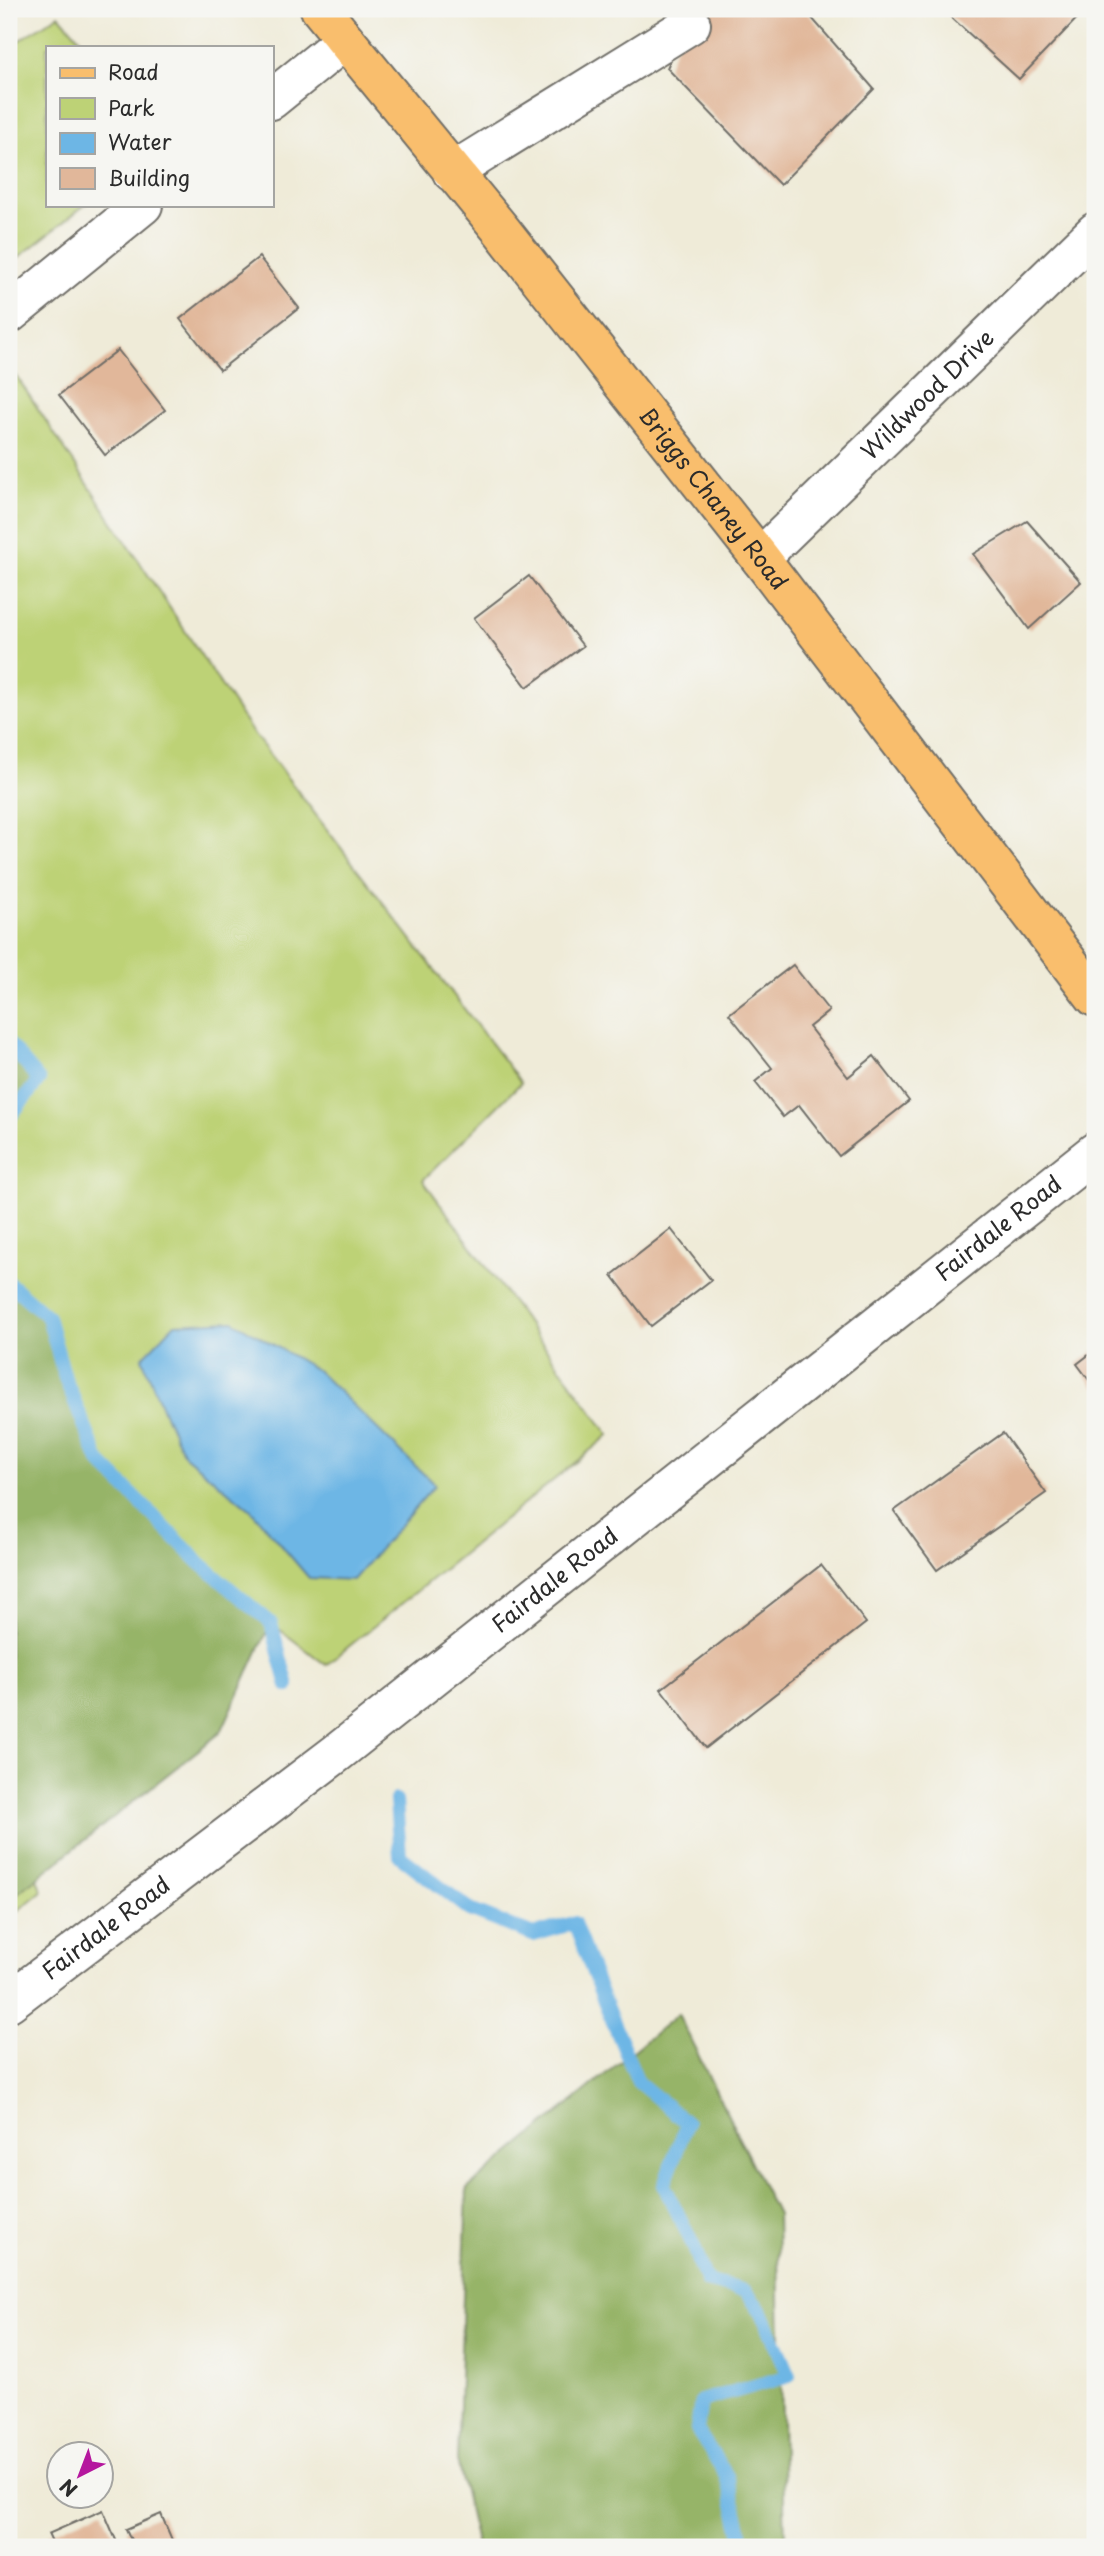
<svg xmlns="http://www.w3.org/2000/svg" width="1104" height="2556" viewBox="0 0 1104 2556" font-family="'Playpen Sans',sans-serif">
	<rect width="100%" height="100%" fill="#f6f6f2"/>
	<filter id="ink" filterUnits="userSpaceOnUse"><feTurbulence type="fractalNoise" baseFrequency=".0143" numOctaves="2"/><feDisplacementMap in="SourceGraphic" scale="14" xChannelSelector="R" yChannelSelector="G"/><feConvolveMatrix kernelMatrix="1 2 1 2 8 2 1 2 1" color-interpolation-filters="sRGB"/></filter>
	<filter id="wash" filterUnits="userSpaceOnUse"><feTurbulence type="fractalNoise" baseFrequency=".00686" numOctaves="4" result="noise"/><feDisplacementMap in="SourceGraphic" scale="28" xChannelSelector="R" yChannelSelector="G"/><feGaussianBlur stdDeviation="1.57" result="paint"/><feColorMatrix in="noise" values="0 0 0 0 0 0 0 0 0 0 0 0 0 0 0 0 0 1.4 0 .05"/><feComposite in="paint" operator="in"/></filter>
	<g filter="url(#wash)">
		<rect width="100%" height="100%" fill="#efebd8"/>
		<g fill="#bdd276" stroke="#747e50" stroke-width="2">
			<path d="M59,15L87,47H47V205H85L9,265V47Z"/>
			<path d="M9,365L250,729L521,1083L423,1180L609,1435L326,1665L271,1623L200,1563L99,1461L65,1378L48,1317L9,1283V1118L39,1080L9,1044Z"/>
			<path d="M9,1812L42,1891L9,1918Z"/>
		</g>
		<g fill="#96b467" stroke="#607049" stroke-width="2">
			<path d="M9,1044L39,1080L9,1118Z"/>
			<path d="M9,1283L48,1317L65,1378L99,1461L200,1563L271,1623L221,1732L9,1900Z"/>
			<path d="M678,2014L777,2215L785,2542L782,2547H477L457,2461L467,2189Z"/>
		</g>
		<path fill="#6db6e5" stroke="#4c7088" stroke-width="2" d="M233,1321L318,1371L435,1485L353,1580L309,1578L251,1510L184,1455L165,1415L142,1358L175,1324Z"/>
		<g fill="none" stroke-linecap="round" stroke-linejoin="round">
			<g stroke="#6db6e5" stroke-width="14">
				<path d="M9,1044L39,1080L9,1118"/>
				<path d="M9,1283L48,1317L65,1378L99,1461L200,1563L271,1623L288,1686"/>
				<path d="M396,1800L400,1856L470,1910L533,1935L574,1923L602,1996L638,2082L687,2123L664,2185L694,2247L706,2281L745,2291L762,2312L789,2376L701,2401L697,2430L727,2476L741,2532L740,2547"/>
			</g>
		</g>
		<g id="blocks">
			<g fill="#e1b79a">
				<path d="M692,9H804L874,89L780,185L667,68Z"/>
				<path d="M942,9H1086L1019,79Z"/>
				<path d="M259,257L299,308L220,370L180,319Z"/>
				<path d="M118,350L165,410L105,455L59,395Z"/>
				<path d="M1027,521L1081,582L1029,629L973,554Z"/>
				<path d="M529,576L583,646L527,687L474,618Z"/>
				<path d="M793,965L829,1011L809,1027L848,1077L874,1056L909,1101L839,1156L799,1105L783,1117L755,1082L772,1068L729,1014Z"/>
				<path d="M671,1229L711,1280L651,1326L612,1275Z"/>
				<path d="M1095,1350V1388L1077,1364Z"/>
				<path d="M1003,1433L1046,1493L937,1570L894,1511Z"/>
				<path d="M821,1565L866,1623L706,1748L661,1689Z"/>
				<path d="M103,2510L119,2547H54L48,2534Z"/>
				<path d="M161,2514L175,2547H119L132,2542L126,2529Z"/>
			</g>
		</g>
	</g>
	<g filter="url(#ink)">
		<use href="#blocks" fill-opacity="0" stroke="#706e68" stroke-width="2"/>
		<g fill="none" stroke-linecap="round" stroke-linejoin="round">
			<defs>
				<g id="minor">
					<path d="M271,100L345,40"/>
					<path d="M452,172L691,24"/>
					<path d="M9,314L143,205"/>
					<path id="s1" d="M760,558L1095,232"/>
					<path id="s2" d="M9,2002L337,1753L1095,1152"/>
				</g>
				<g id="major">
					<path id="s3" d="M320,9L502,231L760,558L1095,997"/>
				</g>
			</defs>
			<use href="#minor" stroke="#706e68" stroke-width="42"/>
			<use href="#major" stroke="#706e68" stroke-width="42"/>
			<use href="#minor" stroke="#fff" stroke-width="38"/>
			<use href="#major" stroke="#f9be6d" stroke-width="38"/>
		</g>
	</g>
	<g text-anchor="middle" stroke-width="7" stroke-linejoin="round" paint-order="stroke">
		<g font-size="23" fill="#2b2b2b" stroke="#f6f6f2">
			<text dy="8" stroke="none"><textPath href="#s1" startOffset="234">Wildwood Drive</textPath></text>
			<text dy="8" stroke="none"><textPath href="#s3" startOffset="628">Briggs Chaney Road</textPath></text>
			<text dy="8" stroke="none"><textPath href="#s2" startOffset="1256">Fairdale Road</textPath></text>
			<text dy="8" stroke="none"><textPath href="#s2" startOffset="690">Fairdale Road</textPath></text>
			<text dy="8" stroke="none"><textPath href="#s2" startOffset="122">Fairdale Road</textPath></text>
		</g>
	</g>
	<rect width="1104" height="2556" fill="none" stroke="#f6f6f2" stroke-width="35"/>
	<rect x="46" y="46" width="228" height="161" fill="#f6f6f2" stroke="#a5a5a2" stroke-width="2"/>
	<rect x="60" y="68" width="35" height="10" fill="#f9be6d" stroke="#a5a5a2" stroke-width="2"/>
	<text x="108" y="80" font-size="21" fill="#2b2b2b">Road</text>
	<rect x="60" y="98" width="35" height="21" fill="#bdd276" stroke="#a5a5a2" stroke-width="2"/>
	<text x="108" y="116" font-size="21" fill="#2b2b2b">Park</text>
	<rect x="60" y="133" width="35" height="21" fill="#6db6e5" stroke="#a5a5a2" stroke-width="2"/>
	<text x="108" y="150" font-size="21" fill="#2b2b2b">Water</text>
	<rect x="60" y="168" width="35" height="21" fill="#e1b79a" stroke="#a5a5a2" stroke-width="2"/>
	<text x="108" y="186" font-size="21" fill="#2b2b2b">Building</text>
	<g transform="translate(80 2475) rotate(222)"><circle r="33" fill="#f6f6f2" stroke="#a5a5a2" stroke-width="2"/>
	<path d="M0-5L12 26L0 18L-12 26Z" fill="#b5179e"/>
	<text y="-10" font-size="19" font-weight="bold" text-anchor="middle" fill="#2b2b2b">N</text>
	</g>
</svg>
